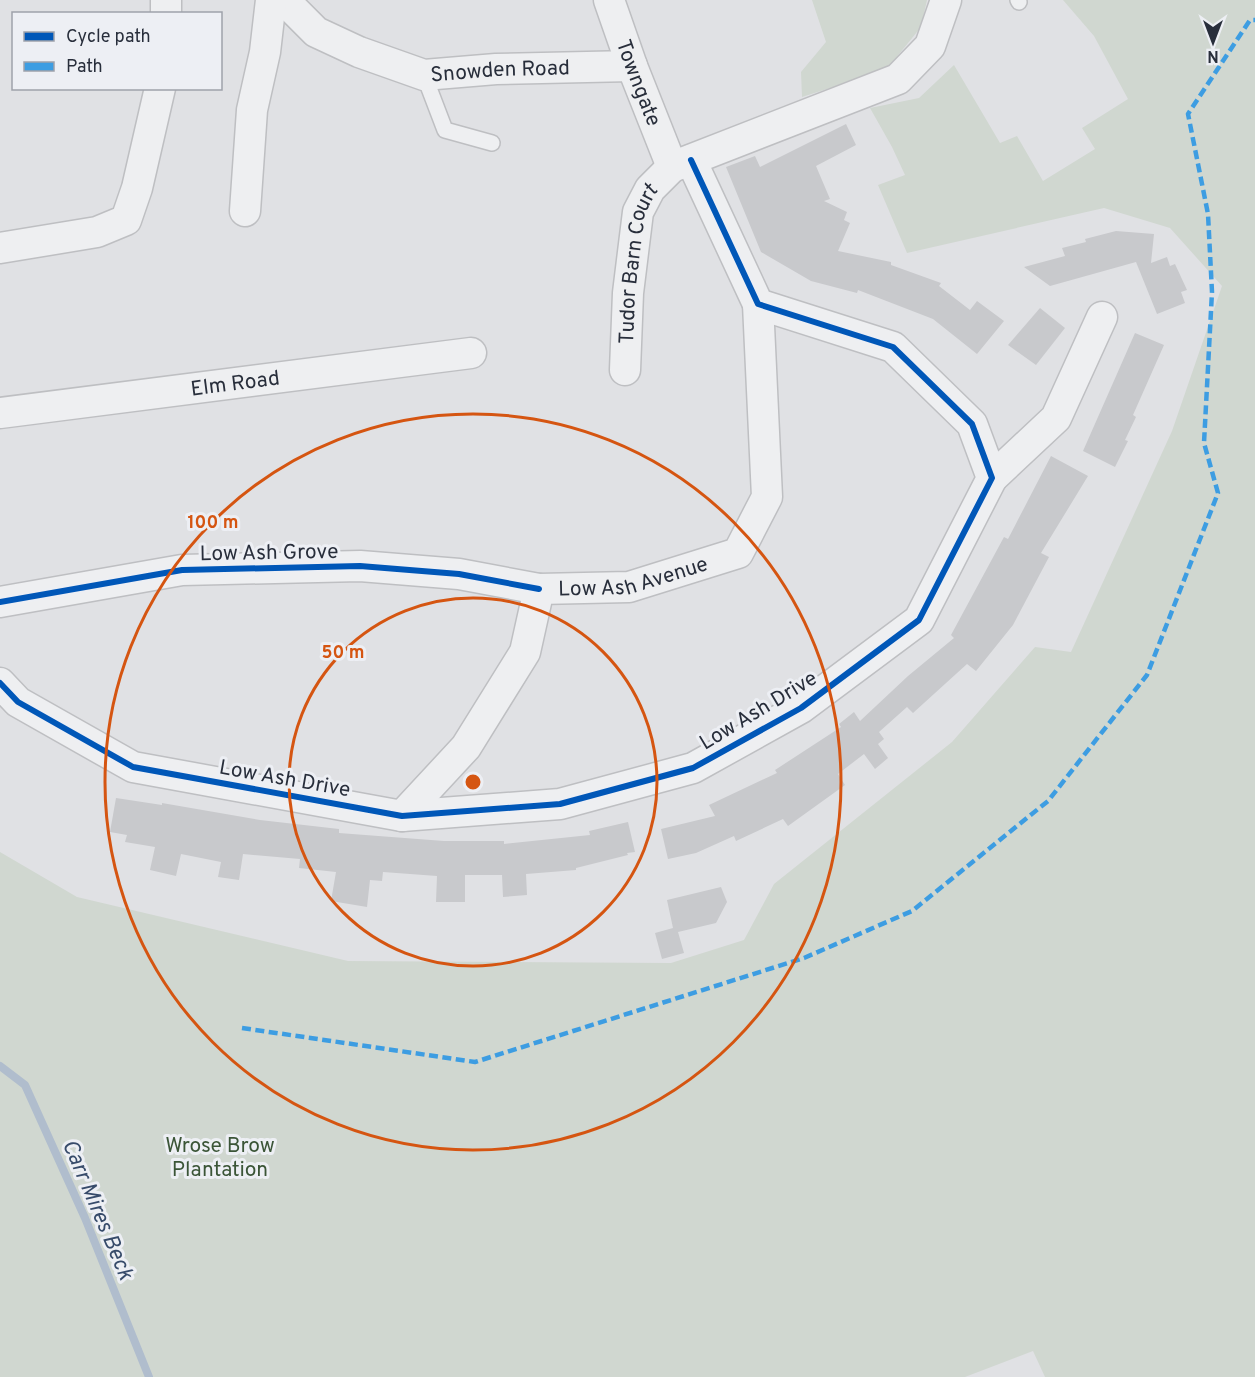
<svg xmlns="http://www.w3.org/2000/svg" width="1255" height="1377" viewBox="0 0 1255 1377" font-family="Overpass,sans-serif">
	<rect width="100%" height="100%" fill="#e0e1e4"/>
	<g fill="#d0d7d0">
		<path d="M812,0H927L921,27L886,70L802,97L801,72L826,42Z"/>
		<path d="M1063,0H1255V1377H1045L1033,1351L965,1377H0V852L77,897L348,961L671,963L744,940L774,884L952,742L1035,647L1071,652L1172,431L1222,286L1170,228L1104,208L907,253L878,185L905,175L892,147L870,108L919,98L954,65L1000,143L1017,136L1043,181L1095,149L1082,128L1128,99L1094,36Z"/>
	</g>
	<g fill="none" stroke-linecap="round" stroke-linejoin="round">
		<path stroke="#b0bdcd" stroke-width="8" d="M0,1066L25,1085L85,1218L149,1377"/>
	</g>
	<g fill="#c8c9cc">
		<path d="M846,124L856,145L816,166L830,199L824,201L847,212L844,220L850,223L838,251L891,262V265L941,283L939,286L970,310L977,301L1004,321L977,354L933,319L858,290L857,293L811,281L761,252L726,167L755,156L760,167Z"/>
		<path d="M1116,231L1154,234L1151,263L1167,257L1170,266L1175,264L1187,290L1181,292L1185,303L1157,314L1136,262L1050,286L1024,267L1065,256L1062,248L1086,242L1085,239Z"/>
		<path d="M1040,308L1065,328L1036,365L1008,345Z"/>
		<path d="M1135,333L1164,345L1133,415L1136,417L1125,440L1128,441L1115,467L1083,451Z"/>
		<path d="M1051,456L1088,476L1041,553L1049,557L1013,625L976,671L967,664L913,713L907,707L879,732L884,739L878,744L888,758L875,769L864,754L838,774L845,785L788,826L783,819L736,841L734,836L696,853L668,859L661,829L715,816L709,805L777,773L775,770L841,727L839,724L854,712L860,721L908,676L954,638L951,635L1004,537L1008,539Z"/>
		<path d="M116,798L162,805V803L260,820L339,829V833L444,841H504V844L590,835L589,831L628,822L635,852L627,853L628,855L576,868V870L526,874L527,895L503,897L502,875H465V902H436L437,876L383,872L382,881L370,880L367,907L331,901L336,872L299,868L300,859L243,854L239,880L218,877L221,862L181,854L176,876L150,870L155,847L125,842L127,835L110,832Z"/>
		<path d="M721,887L727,902L716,923L678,932L684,953L662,959L655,933L673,928L667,900Z"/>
	</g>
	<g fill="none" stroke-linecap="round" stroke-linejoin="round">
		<defs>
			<g id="lane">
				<path d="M1018,0L1019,2"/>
				<path d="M424,75L445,130L492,143"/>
			</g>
			<g id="street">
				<path d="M166,0V14"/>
				<path id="s1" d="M284,0L316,32L359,52L424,75L496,69L632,66"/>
				<path id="s2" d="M609,0L632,66L672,167"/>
				<path d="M245,211L252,110L265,52L271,0"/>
				<path d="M0,248L97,232L126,220L137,188L160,88"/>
				<path id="s3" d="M625,370L628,293L638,212L650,189L672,167L898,79L930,46L946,0"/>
				<path id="s4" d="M0,413L471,353"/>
				<path d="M992,478L1056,418L1102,317"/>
				<path d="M0,602L182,570L360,566L459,574L539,589"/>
				<path d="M0,683L18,702L133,767L402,816L560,804L693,768L801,708L919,620L992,478L972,424L893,347L758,304L691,160"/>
				<path id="s5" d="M402,816L466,747L525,652L539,589L629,587L738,553L767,497L758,304"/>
			</g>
		</defs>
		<use href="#lane" stroke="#bebfc2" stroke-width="18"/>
		<use href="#street" stroke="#bebfc2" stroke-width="33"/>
		<use href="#lane" stroke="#eeeff1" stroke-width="15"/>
		<use href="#street" stroke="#eeeff1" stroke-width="30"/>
		<path stroke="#3d9de2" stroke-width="4.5" stroke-dasharray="9 4.5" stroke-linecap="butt" d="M242,1028L475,1062L804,958L912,911L1048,801L1147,675L1218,493L1204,443L1212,292L1208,214L1188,114L1250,20H1255"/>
		<defs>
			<g id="cycleway">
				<path d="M0,602L182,570L360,566L459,574L539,589"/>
				<path d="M0,683L18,702L133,767L402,816L560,804L693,768L801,708L919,620L992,478L972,424L893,347L758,304L691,160"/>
			</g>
		</defs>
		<use href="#cycleway" stroke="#edeff4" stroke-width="10"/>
		<use href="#cycleway" stroke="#0057b8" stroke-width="6"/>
	</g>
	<g fill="none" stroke="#d55511" stroke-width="3">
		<circle cx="473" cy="782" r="184"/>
		<circle cx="473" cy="782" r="368"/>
	</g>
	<g text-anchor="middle" stroke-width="6" stroke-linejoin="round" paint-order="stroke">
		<g font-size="21" fill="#282e3b" stroke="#edeff4">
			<text dy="7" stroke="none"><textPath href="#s1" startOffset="238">Snowden Road</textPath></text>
			<text dy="7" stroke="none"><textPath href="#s2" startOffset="88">Towngate</textPath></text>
			<text dy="7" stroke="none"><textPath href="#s3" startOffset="108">Tudor Barn Court</textPath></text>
			<text dy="7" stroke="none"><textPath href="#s4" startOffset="237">Elm Road</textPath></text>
			<text transform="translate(269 552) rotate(-1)" y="7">Low Ash Grove</text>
			<text dy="7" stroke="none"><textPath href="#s5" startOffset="366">Low Ash Avenue</textPath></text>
			<text transform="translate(758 710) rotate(-31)" y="7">Low Ash Drive</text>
			<text transform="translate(285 778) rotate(10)" y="7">Low Ash Drive</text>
		</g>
		<g font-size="21" fill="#3b5537" stroke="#edeff4">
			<text x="220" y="1152">Wrose Brow<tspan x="220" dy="24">Plantation</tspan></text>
		</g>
		<g font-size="22" font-style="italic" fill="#374b6a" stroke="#edeff4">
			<text transform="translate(99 1209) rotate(67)" y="8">Carr Mires Beck</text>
		</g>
	</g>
	<circle cx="473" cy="782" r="9" fill="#d55511" stroke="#edeff4" stroke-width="3"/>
	<g font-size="18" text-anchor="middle" font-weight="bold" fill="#d55511" stroke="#edeff4" stroke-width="6" stroke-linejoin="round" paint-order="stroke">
		<text x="213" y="528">100 m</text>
		<text x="343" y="658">50 m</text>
	</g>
	<rect x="12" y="12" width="210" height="78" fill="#edeff4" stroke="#9ea2aa" stroke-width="1.5"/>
	<rect x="24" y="32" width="30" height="9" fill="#0057b8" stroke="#9ea2aa" stroke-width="1.5"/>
	<text x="66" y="42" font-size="18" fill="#282e3b">Cycle path</text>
	<rect x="24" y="62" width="30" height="9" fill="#3d9de2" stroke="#9ea2aa" stroke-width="1.5"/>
	<text x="66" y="72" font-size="18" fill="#282e3b">Path</text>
	<g transform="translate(1213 42) rotate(180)" stroke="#edeff4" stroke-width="4.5" paint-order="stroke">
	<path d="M0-4.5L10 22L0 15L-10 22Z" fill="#282e3b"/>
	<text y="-9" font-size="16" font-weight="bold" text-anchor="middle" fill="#282e3b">N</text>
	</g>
</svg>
